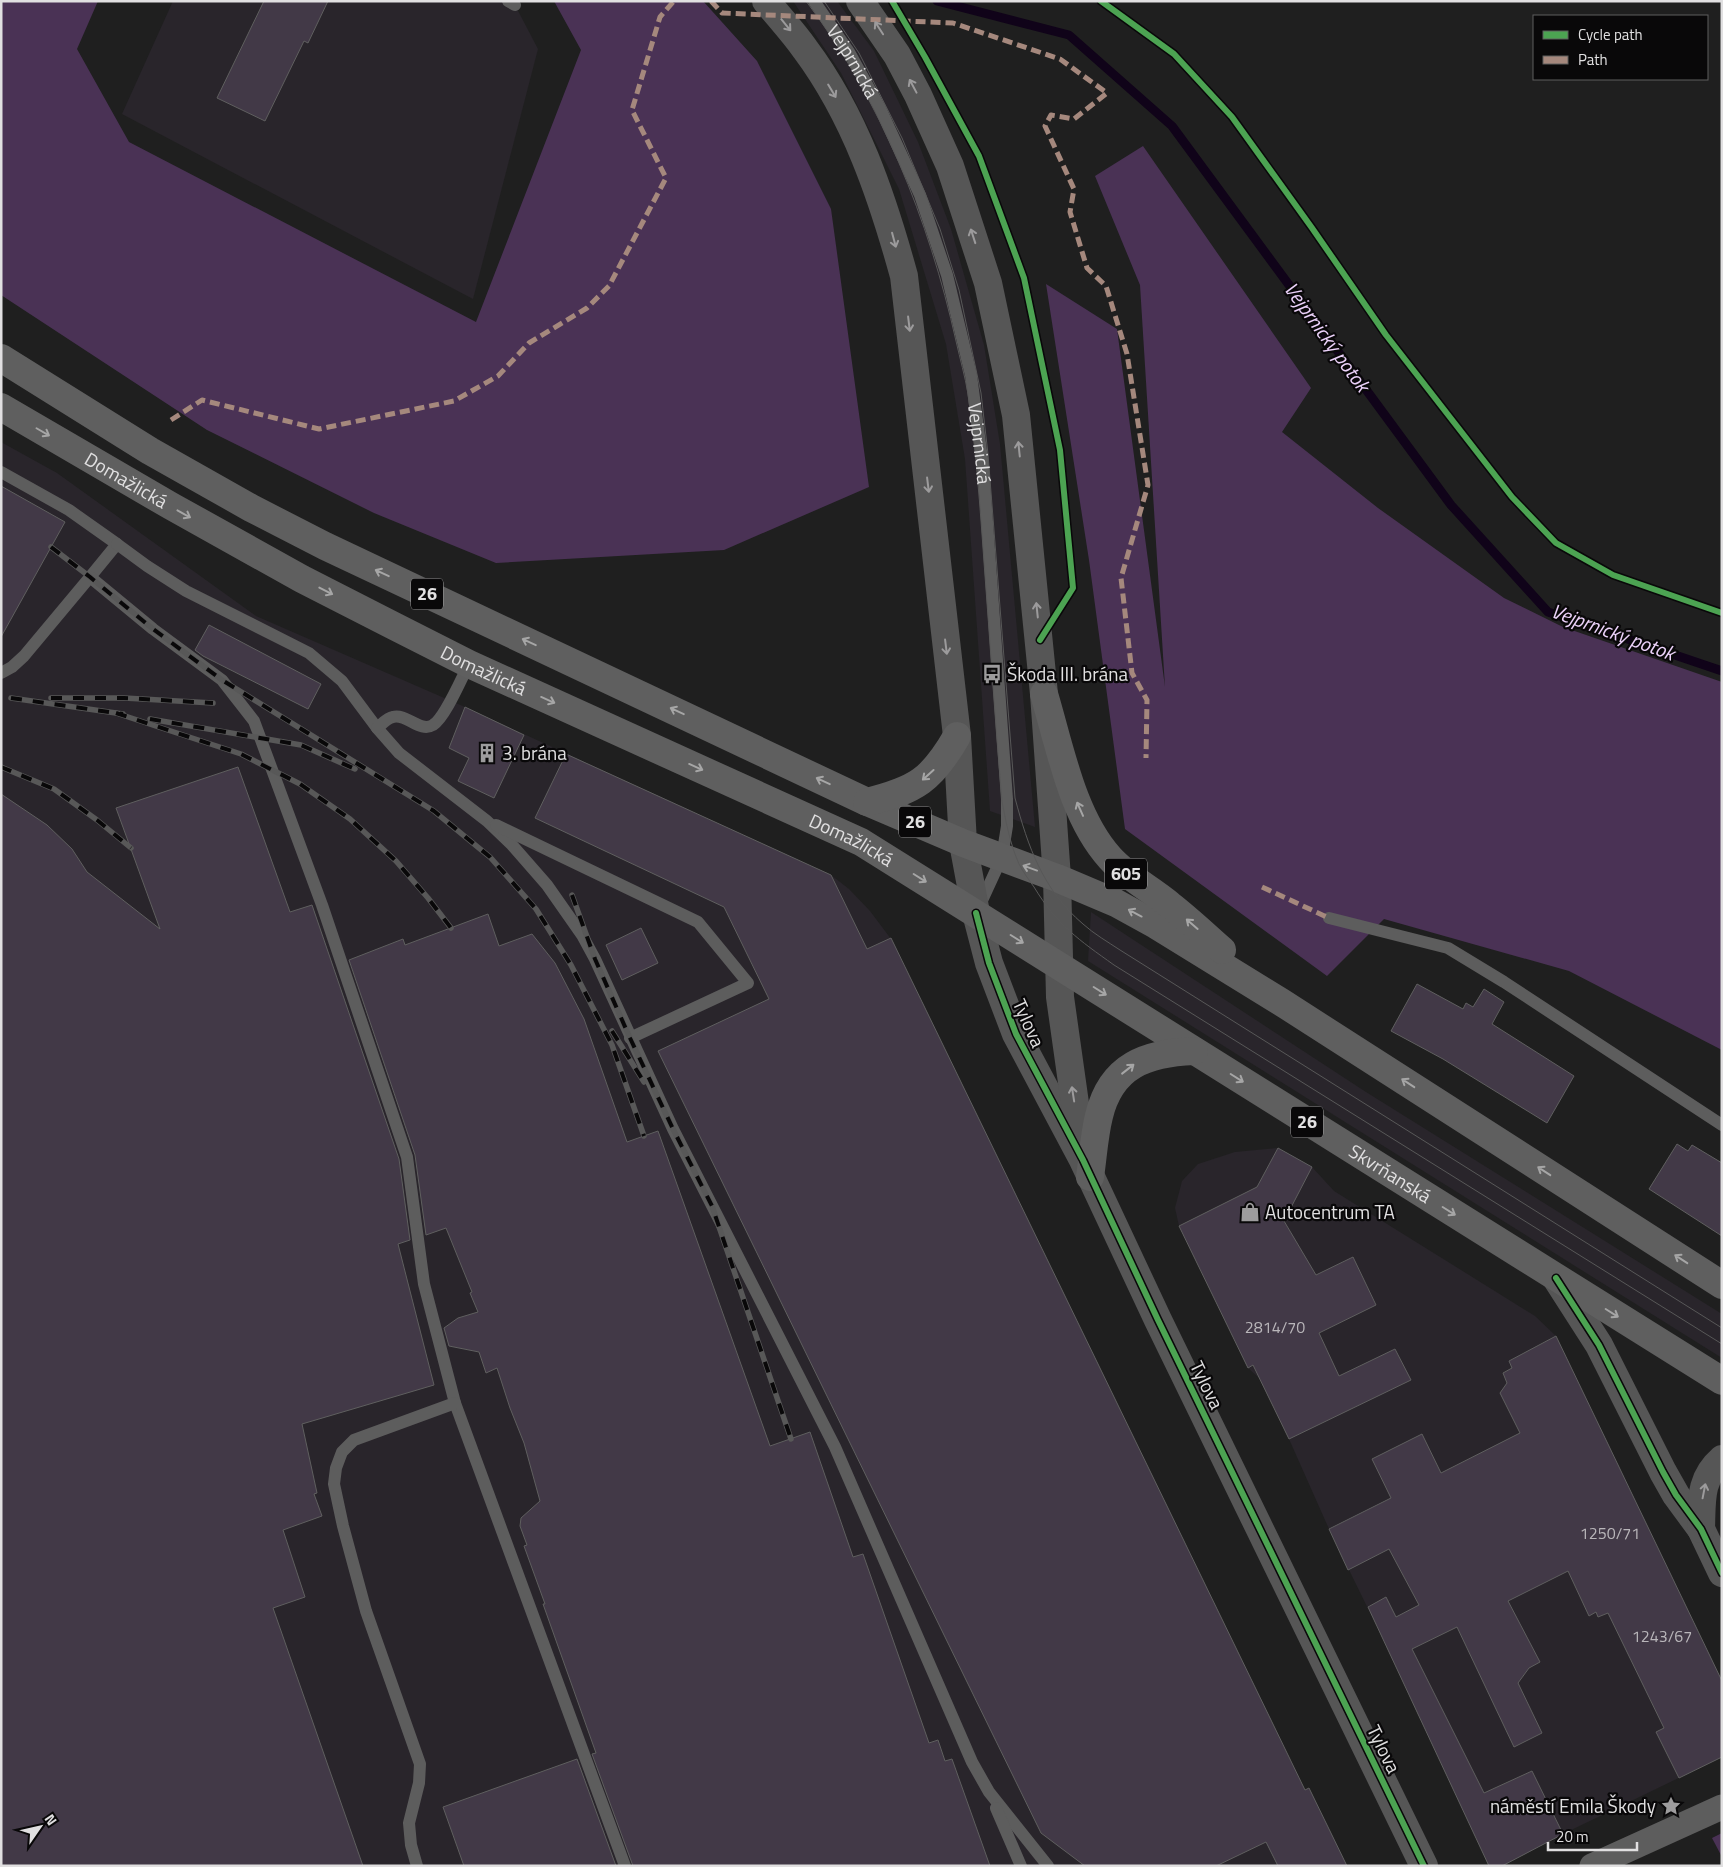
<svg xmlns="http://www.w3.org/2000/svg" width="1723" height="1867" viewBox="0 0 1723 1867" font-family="'Titillium Web',sans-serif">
	<rect width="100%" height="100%" fill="#1f1f1f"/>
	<g fill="#29252b">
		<path d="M173,1H508L515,5L538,49L473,299L122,114Z"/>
		<path d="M793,1H837L874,51L918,142L951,229L984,345L1000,444L1035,827L990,811L965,459L946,344L899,189L841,73Z"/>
		<path d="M1,442L57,473L256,616L465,707L831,875L849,889L870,911L891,939L1298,1778L1346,1866H1Z"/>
		<path d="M1091,912L1366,1092L1722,1314V1358L1088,961Z"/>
		<path d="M1278,1148L1312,1167L1334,1191L1535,1316L1556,1336L1722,1681V1757L1563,1834L1502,1866H1489L1377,1627L1329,1529L1289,1439L1259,1378L1248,1368L1179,1226L1175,1208L1182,1181L1198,1164L1235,1152Z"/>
	</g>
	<g fill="#4a3255">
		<path d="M1,1H98L77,49L129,142L476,322L581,50L554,1H703L757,61L831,209L869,487L724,550L496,563L374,513L207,430L1,295Z"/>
		<path d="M1143,146L1311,388L1282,432L1378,508L1504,598L1563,627L1722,682V1050L1569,971L1384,919L1327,976L1125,829L1089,560L1046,284L1117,329L1165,687L1140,285L1095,176Z"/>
		<path d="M1722,1833V1857L1712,1838Z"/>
	</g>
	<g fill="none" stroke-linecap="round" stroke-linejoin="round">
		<path stroke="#100319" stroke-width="9" d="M937,1L1069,35L1172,126L1451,505L1548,612L1722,671"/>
	</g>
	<g fill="#423947" stroke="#5f5f5f">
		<path d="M264,1H328L308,43L304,41L265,121L217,98Z"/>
		<path d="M1,486L65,522L1,637Z"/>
		<path d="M209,625L321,684L308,709L203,656L195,650Z"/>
		<path d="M465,707L524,735L494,798L458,781L469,758L449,748Z"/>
		<path d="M566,754L831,875L867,949L891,938L1305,1790L1309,1788L1347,1866H1278L1266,1842L1216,1866H1085L1041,1833L658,1051L769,999L724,907L535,818Z"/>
		<path d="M238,767L290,912L312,905L399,1159L410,1240L398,1244L434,1385L302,1424L317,1493L314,1494L322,1516L283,1530L305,1597L273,1608L363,1866H1V794L47,825L72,849L87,872L160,929L116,808Z"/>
		<path d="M488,914L499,946L532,934L555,963L584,1019L627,1142L658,1131L770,1446L810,1432L853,1557L863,1554L929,1743L938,1740L945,1761L952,1759L990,1866H633L592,1754L596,1753L543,1604H545L524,1546L527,1545L520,1526L521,1518L540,1501L524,1443L510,1408L497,1368L486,1373L479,1352L449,1346L444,1328L458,1318L478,1312L470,1293L472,1292L446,1228L426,1235L415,1155L349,960L403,939L405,945Z"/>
		<path d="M641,928L658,963L622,980L606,945Z"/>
		<path d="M1417,984L1463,1009L1466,1003L1473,1007L1484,989L1504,1002L1492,1024L1574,1076L1547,1123L1443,1059L1391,1031Z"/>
		<path d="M1677,1144L1688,1151L1692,1145L1722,1163V1236L1649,1189Z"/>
		<path d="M1278,1148L1312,1167L1284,1221L1316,1275L1353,1257L1376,1305L1319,1333L1339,1376L1395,1349L1411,1380L1289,1439L1253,1365L1248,1368L1179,1226L1257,1187Z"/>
		<path d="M1556,1336L1722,1681V1757L1679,1778L1656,1732L1664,1728L1608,1613L1598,1617L1596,1612L1589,1616L1568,1571L1508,1601L1540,1662L1529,1668L1518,1683L1542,1733L1514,1747L1457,1627L1412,1649L1484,1793L1532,1771L1563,1834L1502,1866H1489L1368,1607L1386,1597L1396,1617L1419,1605L1389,1549L1348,1570L1329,1529L1391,1498L1372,1459L1422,1434L1441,1473L1520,1433L1500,1393L1507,1383L1503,1373L1512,1368L1509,1361Z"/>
		<path d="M577,1759L616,1866H464L443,1807Z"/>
	</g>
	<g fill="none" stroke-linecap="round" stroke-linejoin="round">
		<g stroke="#5d5d5d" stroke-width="12">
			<path d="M508,1L515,5"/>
			<path id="s1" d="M814,1L849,52L880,108L920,195L947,275L971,375L983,466L1007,799V826L1002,857L979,907"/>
			<path d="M1,472L69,510L117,544L90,577"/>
			<path d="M117,544L147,566L186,591L309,653L342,681L377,728L399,753L487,821L512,845L547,885L582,935L595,959L673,1129L835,1447L972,1762L989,1792L1048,1866"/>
			<path d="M1,673L12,667L24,656L90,577L153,629L222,680L254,721L322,905L407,1157L424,1284L455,1403L625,1866"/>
			<path d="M377,728C382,724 387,718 393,717C406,713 420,733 433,725C445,718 462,677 469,664"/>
			<path d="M496,825L698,922L748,983L630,1038"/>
			<path d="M1329,918L1448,948L1504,982L1722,1125"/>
			<path d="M996,1808L1021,1866"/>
			<path d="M417,1866L411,1845L409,1823L419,1783L420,1764L366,1611L343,1526L334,1484L336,1468L342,1452L354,1440L455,1403"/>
		</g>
		<path stroke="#5d5d5d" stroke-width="25" d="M1592,1866L1722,1807"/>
		<g stroke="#565656" stroke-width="28">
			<path d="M766,1C779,17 793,32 805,49C855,116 882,196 904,276L957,736L963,843L976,913L989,963L1016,1034L1083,1160L1158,1320L1424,1866"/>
			<path d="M860,1L897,55L918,95L950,166L988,283L1016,415L1044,694L1057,878L1060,997L1080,1139"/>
			<path d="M1556,1278L1599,1345L1663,1472L1676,1495L1701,1529L1722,1573"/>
			<path d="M1701,1529C1702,1501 1699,1479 1722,1459"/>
		</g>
		<g stroke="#5f5f5f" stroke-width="28">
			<path d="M1,358L150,451L251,508L325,546L867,802L963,843L1057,878L1116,903L1156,925L1281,1002L1722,1285"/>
			<path id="s2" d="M1,407L171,506L302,579L394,626L469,664L861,842L1722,1381"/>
			<path d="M1044,694C1060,747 1072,816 1110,858C1127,877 1151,889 1170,905C1188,919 1205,935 1222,950"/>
			<path d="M867,802C916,790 932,780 957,736"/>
			<path d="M1090,1177C1093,1157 1094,1136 1099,1116C1111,1065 1147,1053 1194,1051"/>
		</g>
		<g stroke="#585858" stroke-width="1">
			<path d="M806,1C881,100 929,220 956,341C960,359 965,376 968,394C976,450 980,506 984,562C990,641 995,721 1002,801C1006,822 1010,844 1019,864C1023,872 1029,880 1034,887C1057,925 1079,940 1114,965L1722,1344"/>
			<path d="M824,1L859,53L902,138L940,229L959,290L981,393L988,454L1015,798C1028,847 1043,890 1083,924C1094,934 1108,942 1120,950L1722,1328"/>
		</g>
		<defs>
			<g id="rail">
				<path d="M51,547L90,577L153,629L222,680L434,811L490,857L536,909L571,965L612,1045L644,1136"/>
				<path d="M11,698L123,714"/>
				<path d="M51,698H124L213,703"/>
				<path d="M116,713L241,754L300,784L350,819L396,861L428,898L451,928"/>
				<path d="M150,719L301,745L355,769"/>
				<path d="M1,767L54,789L97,820L131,848"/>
				<path d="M572,895L595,959L630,1038L673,1129L712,1206L791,1439"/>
				<path d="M612,1031L644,1082"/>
			</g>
		</defs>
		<use href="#rail" stroke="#585858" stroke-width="5.5"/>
		<use href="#rail" stroke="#090809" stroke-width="4" stroke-dasharray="11" stroke-linecap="butt"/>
		<g stroke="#a5887d" stroke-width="5" stroke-dasharray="10 5" stroke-linecap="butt">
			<path d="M711,1L722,13L953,23L1060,59L1107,93L1074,119L1051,115L1045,126L1074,189L1070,212L1087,268L1106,286L1127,354L1148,485L1121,578L1132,673L1147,700L1146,758"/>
			<path d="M171,420L202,400L319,429L454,401L498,376L529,343L587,308L609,286L666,178L632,110L660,17L674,1"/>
			<path d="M1262,887L1329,918"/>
		</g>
		<defs>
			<g id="cycleway">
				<path d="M892,1L925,57L979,156L1024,278L1060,450L1073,588L1040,640"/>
				<path d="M1101,1L1174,54L1232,117L1312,228L1386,335L1512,497L1556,543L1613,575L1722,613"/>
				<path d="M976,913L989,963L1016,1034L1083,1160L1158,1320L1424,1866"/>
				<path d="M1556,1278L1599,1345L1663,1472L1676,1495L1701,1529L1722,1573"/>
			</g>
		</defs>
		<use href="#cycleway" stroke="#090809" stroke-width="9"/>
		<use href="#cycleway" stroke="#4ca352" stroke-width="6"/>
	</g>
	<defs><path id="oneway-shaft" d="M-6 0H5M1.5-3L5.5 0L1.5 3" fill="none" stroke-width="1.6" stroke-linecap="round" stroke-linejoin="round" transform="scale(1.25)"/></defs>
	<g stroke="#9c9b9c">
		<use href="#oneway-shaft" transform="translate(786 25) rotate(51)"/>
		<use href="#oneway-shaft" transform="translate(879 28) rotate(-123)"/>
		<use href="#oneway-shaft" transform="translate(913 86) rotate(-118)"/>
		<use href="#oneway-shaft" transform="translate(832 91) rotate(59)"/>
		<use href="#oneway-shaft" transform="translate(973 236) rotate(-108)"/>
		<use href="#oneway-shaft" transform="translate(894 240) rotate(75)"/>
		<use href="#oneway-shaft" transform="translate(909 324) rotate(83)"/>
		<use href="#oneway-shaft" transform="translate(1019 449) rotate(-96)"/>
		<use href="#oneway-shaft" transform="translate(928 485) rotate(83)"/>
		<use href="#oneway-shaft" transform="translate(1037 610) rotate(-96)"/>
		<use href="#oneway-shaft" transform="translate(946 647) rotate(83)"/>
		<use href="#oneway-shaft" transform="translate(1073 1094) rotate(-99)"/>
		<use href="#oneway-shaft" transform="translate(1704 1491) rotate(-79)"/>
	</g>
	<g stroke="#a6a6a6">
		<use href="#oneway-shaft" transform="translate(43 432) rotate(30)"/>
		<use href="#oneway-shaft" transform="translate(184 514) rotate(29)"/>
		<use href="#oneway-shaft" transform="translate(382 573) rotate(-155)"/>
		<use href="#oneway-shaft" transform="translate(326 591) rotate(27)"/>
		<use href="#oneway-shaft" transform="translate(529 642) rotate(-155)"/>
		<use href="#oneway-shaft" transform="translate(548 700) rotate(24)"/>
		<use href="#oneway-shaft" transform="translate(677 711) rotate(-155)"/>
		<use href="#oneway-shaft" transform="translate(696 767) rotate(24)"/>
		<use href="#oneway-shaft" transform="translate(928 775) rotate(138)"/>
		<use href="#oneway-shaft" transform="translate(823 781) rotate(-155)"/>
		<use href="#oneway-shaft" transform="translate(1080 809) rotate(-114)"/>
		<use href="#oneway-shaft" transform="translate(1030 868) rotate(-160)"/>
		<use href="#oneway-shaft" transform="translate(920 878) rotate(32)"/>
		<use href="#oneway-shaft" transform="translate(1135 913) rotate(-152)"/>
		<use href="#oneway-shaft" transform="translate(1192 924) rotate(-139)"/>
		<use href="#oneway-shaft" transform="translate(1017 939) rotate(32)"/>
		<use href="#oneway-shaft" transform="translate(1100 991) rotate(32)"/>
		<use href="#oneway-shaft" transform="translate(1128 1069) rotate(-38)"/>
		<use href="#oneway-shaft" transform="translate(1237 1078) rotate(32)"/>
		<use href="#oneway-shaft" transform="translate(1408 1083) rotate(-147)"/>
		<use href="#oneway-shaft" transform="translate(1544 1171) rotate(-147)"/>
		<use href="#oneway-shaft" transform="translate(1449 1211) rotate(32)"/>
		<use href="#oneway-shaft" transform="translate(1681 1259) rotate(-147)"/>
		<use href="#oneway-shaft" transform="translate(1612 1313) rotate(32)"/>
	</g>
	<defs>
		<symbol id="bus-bare" viewBox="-9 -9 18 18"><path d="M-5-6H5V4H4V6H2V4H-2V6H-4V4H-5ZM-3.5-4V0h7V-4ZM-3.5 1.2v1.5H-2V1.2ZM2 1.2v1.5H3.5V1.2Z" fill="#9d9c9d" stroke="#090809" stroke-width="2.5" paint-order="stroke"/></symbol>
		<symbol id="building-bare" viewBox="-9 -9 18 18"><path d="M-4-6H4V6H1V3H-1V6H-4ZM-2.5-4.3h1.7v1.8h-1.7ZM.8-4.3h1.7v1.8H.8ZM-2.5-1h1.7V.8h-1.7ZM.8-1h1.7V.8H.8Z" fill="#9d9c9d" stroke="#090809" stroke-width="2.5" paint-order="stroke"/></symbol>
		<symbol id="shop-bare" viewBox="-9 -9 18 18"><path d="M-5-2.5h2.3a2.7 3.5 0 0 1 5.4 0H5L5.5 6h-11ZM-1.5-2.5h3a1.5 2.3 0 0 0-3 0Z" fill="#9d9c9d" stroke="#090809" stroke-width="2.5" paint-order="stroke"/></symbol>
		<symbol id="sight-bare" viewBox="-9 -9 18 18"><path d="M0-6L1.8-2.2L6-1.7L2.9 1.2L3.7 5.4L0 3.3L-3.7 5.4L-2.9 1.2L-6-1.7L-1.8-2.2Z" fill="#9d9c9d" stroke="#090809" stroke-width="2.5" paint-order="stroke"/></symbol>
	</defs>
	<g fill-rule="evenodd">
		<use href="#bus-bare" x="978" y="660" width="28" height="28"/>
		<use href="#building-bare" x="473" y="739" width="28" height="28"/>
		<use href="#shop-bare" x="1236" y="1198" width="28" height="28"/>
		<use href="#sight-bare" x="1657" y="1792" width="28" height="28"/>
	</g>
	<g text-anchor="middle" stroke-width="4.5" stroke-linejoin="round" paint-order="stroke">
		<g font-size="16" fill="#b9b6ba">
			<text x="1275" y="1333">2814/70</text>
			<text x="1610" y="1539">1250/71</text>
			<text x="1662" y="1642">1243/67</text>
		</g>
		<g fill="#090809" stroke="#a09fa0" stroke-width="1">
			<rect x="411" y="578.5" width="32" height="31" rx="4"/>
			<rect x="899" y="806.5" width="32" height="31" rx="4"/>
			<rect x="1105" y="858.5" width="42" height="31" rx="4"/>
			<rect x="1291" y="1106.5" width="32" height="31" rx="4"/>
		</g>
		<g font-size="18" font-weight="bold" fill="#e1e0e1">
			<text x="427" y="600">26</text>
			<text x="915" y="828">26</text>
			<text x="1126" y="880">605</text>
			<text x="1307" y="1128">26</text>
		</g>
		<g font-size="19" fill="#e1e0e1" stroke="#090809">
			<text dy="7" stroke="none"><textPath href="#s1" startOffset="72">Vejprnická</textPath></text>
			<text dy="7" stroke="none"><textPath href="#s1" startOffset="478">Vejprnická</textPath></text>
			<text dy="7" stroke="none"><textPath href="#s2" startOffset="145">Domažlická</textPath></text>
			<text dy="7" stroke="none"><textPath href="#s2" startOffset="550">Domažlická</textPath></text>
			<text dy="7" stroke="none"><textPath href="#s2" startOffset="955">Domažlická</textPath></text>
			<text transform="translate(1029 1023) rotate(66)" y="7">Tylova</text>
			<text dy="7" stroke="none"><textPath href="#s2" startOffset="1589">Skvrňanská</textPath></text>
			<text transform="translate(1207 1385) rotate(64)" y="7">Tylova</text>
			<text transform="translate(1384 1749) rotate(64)" y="7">Tylova</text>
		</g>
		<g font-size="19" fill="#e1e0e1" stroke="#090809" text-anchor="start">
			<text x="1007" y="681">Škoda III. brána</text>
			<text x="502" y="760">3. brána</text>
			<text x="1265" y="1219">Autocentrum TA</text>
			<text x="1656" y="1813" text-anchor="end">náměstí Emila Škody</text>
		</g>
		<g font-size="20" font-style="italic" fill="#ecd2fa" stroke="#090809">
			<text transform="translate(1327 337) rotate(54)" y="7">Vejprnický potok</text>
			<text transform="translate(1613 632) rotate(20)" y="7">Vejprnický potok</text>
		</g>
	</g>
	<rect width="1723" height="1867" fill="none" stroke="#e1e0e1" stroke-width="5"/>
	<rect x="1533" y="15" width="175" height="65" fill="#090809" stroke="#5f5e5f"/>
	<rect x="1543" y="31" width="25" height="8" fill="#4ca352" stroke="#5f5e5f"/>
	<text x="1578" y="40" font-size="15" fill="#e1e0e1">Cycle path</text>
	<rect x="1543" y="56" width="25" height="8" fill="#a5887d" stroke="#5f5e5f"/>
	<text x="1578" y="65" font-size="15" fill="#e1e0e1">Path</text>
	<g transform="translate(40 1827) rotate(56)" stroke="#090809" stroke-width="4" paint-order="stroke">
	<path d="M0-4L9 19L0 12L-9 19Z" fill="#e1e0e1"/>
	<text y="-8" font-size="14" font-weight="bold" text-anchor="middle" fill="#e1e0e1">N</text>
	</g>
	<path d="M1548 1842v8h89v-8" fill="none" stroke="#e1e0e1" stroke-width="2.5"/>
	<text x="1556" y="1842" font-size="15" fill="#e1e0e1" stroke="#090809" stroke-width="4" paint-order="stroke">20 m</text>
</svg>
